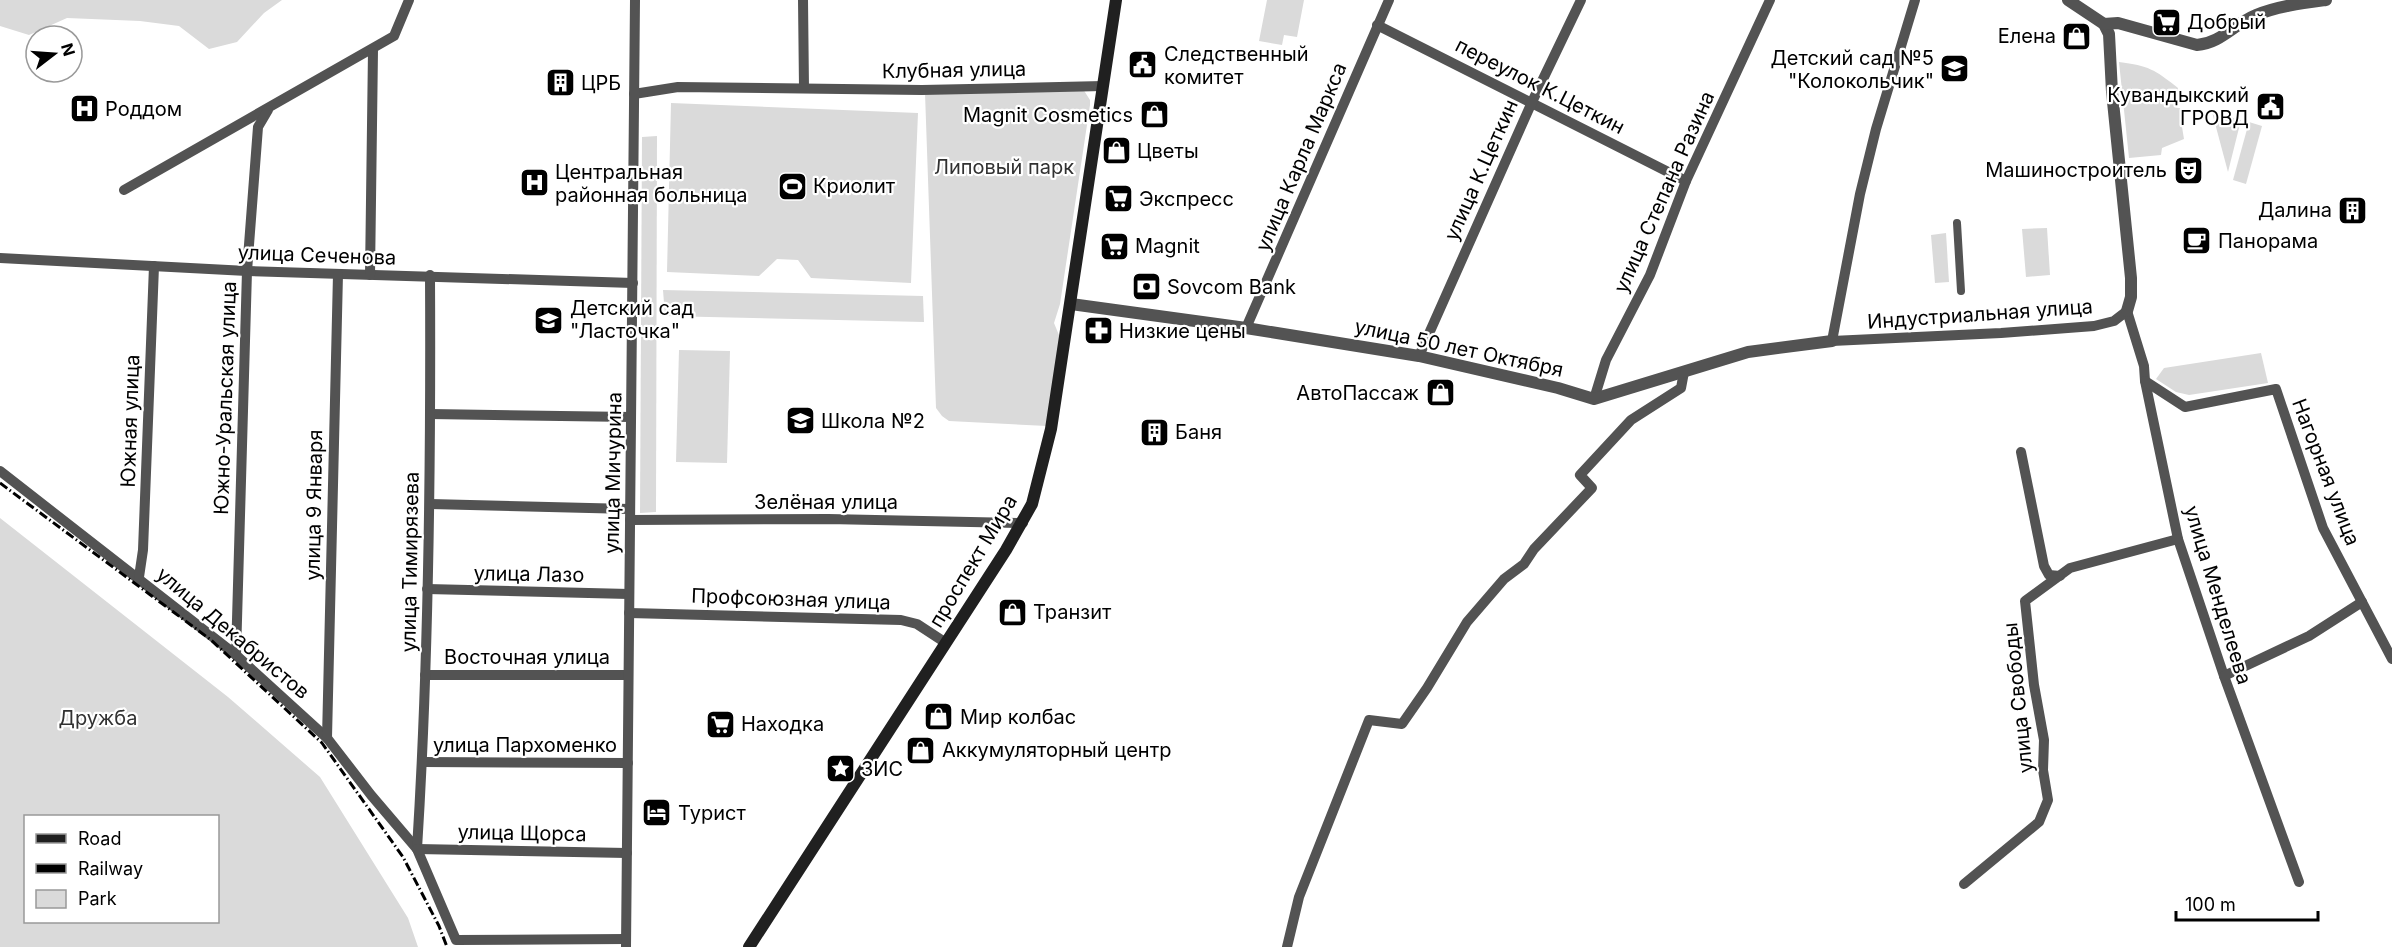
<svg xmlns="http://www.w3.org/2000/svg" width="2392" height="947" viewBox="0 0 2392 947" font-family="Inter,sans-serif">
	<rect width="100%" height="100%" fill="#fff"/>
	<g fill="#dadada" fill-rule="evenodd">
		<path d="M0,0H282L264,13L237,42L209,49L179,26L140,21L67,18L29,35L0,26Z"/>
		<path d="M1267,0H1304L1297,37L1284,35L1282,45L1259,41Z"/>
		<path d="M2119,62C2149,66 2154,69 2178,88L2174,107L2184,109L2182,127L2184,139L2162,148L2161,155L2129,158Z"/>
		<path d="M1083,89L1090,100V105L1060,304L1054,323L1061,340L1047,426L949,421L942,416L936,408L925,93Z"/>
		<path d="M671,103L918,113L911,283L811,278L798,260L777,259L759,276L667,272Z"/>
		<path d="M2212,112L2241,120L2228,172Z"/>
		<path d="M2249,122L2262,126L2246,184L2233,180Z"/>
		<path d="M657,136L656,512L640,513L642,137Z"/>
		<path d="M2047,228L2050,275L2026,277L2022,229Z"/>
		<path d="M1946,233L1949,282L1935,283L1931,235Z"/>
		<path d="M663,290L923,296L924,322L665,316Z"/>
		<path d="M679,350L730,351L727,463L676,462Z"/>
		<path d="M2261,353L2268,383L2189,395L2176,392L2156,379L2164,368Z"/>
		<path d="M0,518L228,697L320,777L408,918L418,947H0ZM26,816H218V922H26Z"/>
	</g>
	<g fill="none" stroke-linecap="round" stroke-linejoin="round">
		<path stroke="#535353" stroke-width="8" d="M1957,223L1961,291"/>
		<g stroke="#535353" stroke-width="10">
			<path d="M803,0L804,88"/>
			<path d="M1915,0L1876,129L1860,194L1832,341L2001,333L2094,326L2114,321L2127,311L2144,366L2145,381L2178,539L2224,676L2299,882"/>
			<path d="M1377,25L1686,181"/>
			<path d="M634,94L678,87L922,90L1103,86"/>
			<path d="M124,190L394,36L409,0"/>
			<path d="M0,258L247,271L633,283"/>
			<path d="M370,275L373,50"/>
			<path d="M1246,328L1389,0"/>
			<path d="M1419,356L1532,102L1581,0"/>
			<path d="M2145,381L2185,407L2276,389L2323,528L2392,659"/>
			<path d="M1594,399L1606,360L1650,275L1686,181L1770,0"/>
			<path d="M430,414L631,417"/>
			<path d="M2021,452L2044,566L2049,575L2060,576"/>
			<path d="M0,471L236,655L327,738L371,795L417,849L456,940L626,939"/>
			<path d="M430,504L630,509"/>
			<path d="M630,520L828,519L1023,523"/>
			<path d="M139,577L143,550L154,266"/>
			<path d="M427,589L629,594"/>
			<path d="M629,613L901,620L917,624L946,643"/>
			<path d="M236,655L247,271L258,127L268,110"/>
			<path d="M425,675H628"/>
			<path d="M2224,676L2309,636L2362,602"/>
			<path d="M327,738L338,274"/>
			<path d="M423,762L628,763"/>
			<path d="M417,849C429,658 431,466 430,275"/>
			<path d="M417,849L627,853"/>
			<path d="M1964,884L2039,822L2048,800L2043,770L2044,740L2034,685L2025,601L2070,568L2178,539"/>
			<path d="M626,947L635,0"/>
			<path d="M1287,947L1299,897L1369,720L1402,724L1427,688L1467,622L1504,579L1524,564L1534,549L1592,488L1580,475L1631,420L1681,388L1684,372"/>
		</g>
		<g stroke="#535353" stroke-width="12">
			<path d="M2068,0L2104,24L2109,34L2112,92L2131,278V297L2127,311"/>
			<path d="M2104,24L2118,23L2197,45C2221,43 2234,24 2256,15C2278,6 2303,3 2326,0"/>
			<path d="M1071,304L1246,328L1419,356L1558,388L1594,399L1748,352L1832,341"/>
		</g>
		<path stroke="#202020" stroke-width="12" d="M749,947L1006,550L1032,504L1051,429L1116,0"/>
		<path stroke="#000" stroke-width="3" stroke-dasharray="9 3 1.5 3" stroke-linecap="butt" d="M0,483L211,640L322,743L403,857L439,926L447,947"/>
	</g>
	<defs>
		<symbol id="supermarket-square" viewBox="-11 -11 22 22"><rect x="-9" y="-9" width="18" height="18" rx="4" fill="#000" stroke="#fff"/><path d="M-6-5.5h2.5l.6 2H6L4.5 2H-2.5L-4.4-4H-6ZM-1.5 3.2a1.3 1.3 0 1 0 .1 0ZM3 3.2a1.3 1.3 0 1 0 .1 0Z" fill="#fff"/></symbol>
		<symbol id="shop-square" viewBox="-11 -11 22 22"><rect x="-9" y="-9" width="18" height="18" rx="4" fill="#000" stroke="#fff"/><path d="M-5-2.5h2.3a2.7 3.5 0 0 1 5.4 0H5L5.5 6h-11ZM-1.5-2.5h3a1.5 2.3 0 0 0-3 0Z" fill="#fff"/></symbol>
		<symbol id="civic-square" viewBox="-11 -11 22 22"><rect x="-9" y="-9" width="18" height="18" rx="4" fill="#000" stroke="#fff"/><path d="M-.6-6.5H3V-4.5H.6V-3L4-1V1h2V6H-6V1h2V-1L-.6-3ZM-1.2 2.5V6h2.4V2.5Z" fill="#fff"/></symbol>
		<symbol id="school-square" viewBox="-11 -11 22 22"><rect x="-9" y="-9" width="18" height="18" rx="4" fill="#000" stroke="#fff"/><path d="M0-5L7-2L0 1L-7-2ZM-4 1L0 2.5L4 1V4Q0 6-4 4Z" fill="#fff"/></symbol>
		<symbol id="building-square" viewBox="-11 -11 22 22"><rect x="-9" y="-9" width="18" height="18" rx="4" fill="#000" stroke="#fff"/><path d="M-4-6H4V6H1V3H-1V6H-4ZM-2.5-4.3h1.7v1.8h-1.7ZM.8-4.3h1.7v1.8H.8ZM-2.5-1h1.7V.8h-1.7ZM.8-1h1.7V.8H.8Z" fill="#fff"/></symbol>
		<symbol id="hospital-square" viewBox="-11 -11 22 22"><rect x="-9" y="-9" width="18" height="18" rx="4" fill="#000" stroke="#fff"/><path d="M-5-5h3v3.5h4V-5h3V5h-3V1.5h-4V5h-3Z" fill="#fff"/></symbol>
		<symbol id="theatre-square" viewBox="-11 -11 22 22"><rect x="-9" y="-9" width="18" height="18" rx="4" fill="#000" stroke="#fff"/><path d="M-5-5.5Q0-4 5-5.5V0Q5 5 0 6Q-5 5-5 0ZM-3.3-2.5H-1v1.5H-3.3ZM1-2.5H3.3v1.5H1ZM-2.8 1Q0 5.5 2.8 1Z" fill="#fff"/></symbol>
		<symbol id="stadium-square" viewBox="-11 -11 22 22"><rect x="-9" y="-9" width="18" height="18" rx="4" fill="#000" stroke="#fff"/><path d="M0-5a6.5 5 0 1 0 0 10a6.5 5 0 1 0 0-10ZM-3.5-1.8h7v3.6h-7Z" fill="#fff"/></symbol>
		<symbol id="cafe-square" viewBox="-11 -11 22 22"><rect x="-9" y="-9" width="18" height="18" rx="4" fill="#000" stroke="#fff"/><path d="M-5.5-4.5H6V0H3Q3 3.5 0 3.5H-2.5Q-5.5 3.5-5.5 0ZM3-3.2v2h1.7v-2ZM-6 4.5H4V6H-6Z" fill="#fff"/></symbol>
		<symbol id="bank-square" viewBox="-11 -11 22 22"><rect x="-9" y="-9" width="18" height="18" rx="4" fill="#000" stroke="#fff"/><path d="M-6-4H6V4H-6ZM0-2.3a2.3 2.3 0 1 0 0 4.6a2.3 2.3 0 1 0 0-4.6Z" fill="#fff"/></symbol>
		<symbol id="pharmacy-square" viewBox="-11 -11 22 22"><rect x="-9" y="-9" width="18" height="18" rx="4" fill="#000" stroke="#fff"/><path d="M-2-6h4v4h4v4h-4v4h-4v-4h-4v-4h4Z" fill="#fff"/></symbol>
		<symbol id="sight-square" viewBox="-11 -11 22 22"><rect x="-9" y="-9" width="18" height="18" rx="4" fill="#000" stroke="#fff"/><path d="M0-6L1.8-2.2L6-1.7L2.9 1.2L3.7 5.4L0 3.3L-3.7 5.4L-2.9 1.2L-6-1.7L-1.8-2.2Z" fill="#fff"/></symbol>
		<symbol id="hotel-square" viewBox="-11 -11 22 22"><rect x="-9" y="-9" width="18" height="18" rx="4" fill="#000" stroke="#fff"/><path d="M-6-4.5h1.5V1H6V5H4.5V3h-9V5H-6ZM-4 0a1.8 1.8 0 1 1 3.6 0ZM.5 0V-2.5h3Q6-2.5 6 0Z" fill="#fff"/></symbol>
	</defs>
	<g fill-rule="evenodd">
		<use href="#supermarket-square" x="2150" y="6" width="33" height="33"/>
		<use href="#shop-square" x="2060" y="20" width="33" height="33"/>
		<use href="#civic-square" x="1126" y="48" width="33" height="33"/>
		<use href="#school-square" x="1938" y="52" width="33" height="33"/>
		<use href="#building-square" x="544" y="66" width="33" height="33"/>
		<use href="#civic-square" x="2254" y="90" width="33" height="33"/>
		<use href="#hospital-square" x="68" y="92" width="33" height="33"/>
		<use href="#shop-square" x="1138" y="98" width="33" height="33"/>
		<use href="#shop-square" x="1100" y="134" width="33" height="33"/>
		<use href="#theatre-square" x="2172" y="154" width="33" height="33"/>
		<use href="#hospital-square" x="518" y="166" width="33" height="33"/>
		<use href="#stadium-square" x="776" y="170" width="33" height="33"/>
		<use href="#supermarket-square" x="1102" y="182" width="33" height="33"/>
		<use href="#building-square" x="2336" y="194" width="33" height="33"/>
		<use href="#cafe-square" x="2180" y="224" width="33" height="33"/>
		<use href="#supermarket-square" x="1098" y="230" width="33" height="33"/>
		<use href="#bank-square" x="1130" y="270" width="33" height="33"/>
		<use href="#school-square" x="532" y="304" width="33" height="33"/>
		<use href="#pharmacy-square" x="1082" y="314" width="33" height="33"/>
		<use href="#shop-square" x="1424" y="376" width="33" height="33"/>
		<use href="#school-square" x="784" y="404" width="33" height="33"/>
		<use href="#building-square" x="1138" y="416" width="33" height="33"/>
		<use href="#shop-square" x="996" y="596" width="33" height="33"/>
		<use href="#shop-square" x="922" y="700" width="33" height="33"/>
		<use href="#supermarket-square" x="704" y="708" width="33" height="33"/>
		<use href="#shop-square" x="904" y="734" width="33" height="33"/>
		<use href="#sight-square" x="824" y="752" width="33" height="33"/>
		<use href="#hotel-square" x="640" y="796" width="33" height="33"/>
	</g>
	<g text-anchor="middle" stroke-width="4.5" stroke-linejoin="round" paint-order="stroke">
		<g font-size="20" fill="#000" stroke="#fff" text-anchor="start">
			<text x="2187" y="29">Добрый</text>
			<text x="2056" y="43" text-anchor="end">Елена</text>
			<text x="1164" y="61">Следственный<tspan x="1164" dy="23">комитет</tspan></text>
			<text x="1934" y="65" text-anchor="end">Детский сад №5<tspan x="1934" dy="23">"Колокольчик"</tspan></text>
			<text x="581" y="90">ЦРБ</text>
			<text x="2249" y="102" text-anchor="end">Кувандыкский<tspan x="2249" dy="23">ГРОВД</tspan></text>
			<text x="105" y="116">Роддом</text>
			<text x="1133" y="122" text-anchor="end">Magnit Cosmetics</text>
			<text x="1137" y="158">Цветы</text>
			<text x="2167" y="177" text-anchor="end">Машиностроитель</text>
			<text x="555" y="179">Центральная<tspan x="555" dy="23">районная больница</tspan></text>
			<text x="813" y="193">Криолит</text>
			<text x="1139" y="206">Экспресс</text>
			<text x="2332" y="217" text-anchor="end">Далина</text>
			<text x="2218" y="248">Панорама</text>
			<text x="1135" y="253">Magnit</text>
			<text x="1167" y="294">Sovcom Bank</text>
			<text x="570" y="315">Детский сад<tspan x="570" dy="23">"Ласточка"</tspan></text>
			<text x="1119" y="338">Низкие цены</text>
			<text x="1419" y="400" text-anchor="end">АвтоПассаж</text>
			<text x="821" y="428">Школа №2</text>
			<text x="1175" y="439">Баня</text>
			<text x="1033" y="619">Транзит</text>
			<text x="960" y="724">Мир колбас</text>
			<text x="741" y="731">Находка</text>
			<text x="942" y="757">Аккумуляторный центр</text>
			<text x="861" y="776">ЗИС</text>
			<text x="678" y="820">Турист</text>
		</g>
		<g font-size="20" fill="#000" stroke="#fff">
			<text transform="translate(954 70) rotate(-1)" y="7">Клубная улица</text>
			<text transform="translate(1540 86) rotate(27)" y="7">переулок К.Цеткин</text>
			<text transform="translate(1301 157) rotate(-67)" y="7">улица Карла Маркса</text>
			<text transform="translate(1481 170) rotate(-66)" y="7">улица К.Цеткин</text>
			<text transform="translate(1664 192) rotate(-66)" y="7">улица Степана Разина</text>
			<text transform="translate(317 255) rotate(2)" y="7">улица Сеченова</text>
			<text transform="translate(1980 314) rotate(-4)" y="7">Индустриальная улица</text>
			<text transform="translate(1459 348) rotate(12)" y="7">улица 50 лет Октября</text>
			<text transform="translate(225 398) rotate(-88)" y="7">Южно-Уральская улица</text>
			<text transform="translate(130 421) rotate(-88)" y="7">Южная улица</text>
			<text transform="translate(2326 472) rotate(69)" y="7">Нагорная улица</text>
			<text transform="translate(613 473) rotate(-89)" y="7">улица Мичурина</text>
			<text x="826" y="509">Зелёная улица</text>
			<text transform="translate(314 505) rotate(-89)" y="7">улица 9 Января</text>
			<text transform="translate(973 561) rotate(-59)" y="7">проспект Мира</text>
			<text transform="translate(410 562) rotate(-89)" y="7">улица Тимирязева</text>
			<text transform="translate(529 574) rotate(1)" y="7">улица Лазо</text>
			<text transform="translate(2218 595) rotate(73)" y="7">улица Менделеева</text>
			<text transform="translate(791 599) rotate(2)" y="7">Профсоюзная улица</text>
			<text transform="translate(233 633) rotate(40)" y="7">улица Декабристов</text>
			<text x="527" y="664">Восточная улица</text>
			<text transform="translate(2018 698) rotate(-96)" y="7">улица Свободы</text>
			<text x="525" y="752">улица Пархоменко</text>
			<text transform="translate(522 833) rotate(1)" y="7">улица Щорса</text>
		</g>
		<g font-size="20" fill="#313131" stroke="#fff">
			<text x="1004" y="174">Липовый парк</text>
			<text x="98" y="725">Дружба</text>
		</g>
	</g>
	<rect x="24" y="815" width="195" height="108" fill="#ffffff" stroke="#999999" stroke-width="1.5"/>
	<rect x="36" y="834" width="30" height="9" fill="#202020" stroke="#999999" stroke-width="1.5"/>
	<text x="78" y="845" font-size="18" fill="#000000">Road</text>
	<rect x="36" y="864" width="30" height="9" fill="#000000" stroke="#999999" stroke-width="1.5"/>
	<text x="78" y="875" font-size="18" fill="#000000">Railway</text>
	<rect x="36" y="890" width="30" height="18" fill="#dadada" stroke="#999999" stroke-width="1.5"/>
	<text x="78" y="905" font-size="18" fill="#000000">Park</text>
	<g transform="translate(54 54) rotate(73)"><circle r="28" fill="#ffffff" stroke="#999999" stroke-width="1.5"/>
	<path d="M0-4.5L10 22L0 15L-10 22Z" fill="#000000"/>
	<text y="-9" font-size="16" font-weight="bold" text-anchor="middle" fill="#000000">N</text>
	</g>
	<path d="M2176 911v9h142v-9" fill="none" stroke="#000000" stroke-width="3"/>
	<text x="2185" y="911" font-size="18" fill="#000000" stroke="#ffffff" stroke-width="4.5" paint-order="stroke">100 m</text>
</svg>
